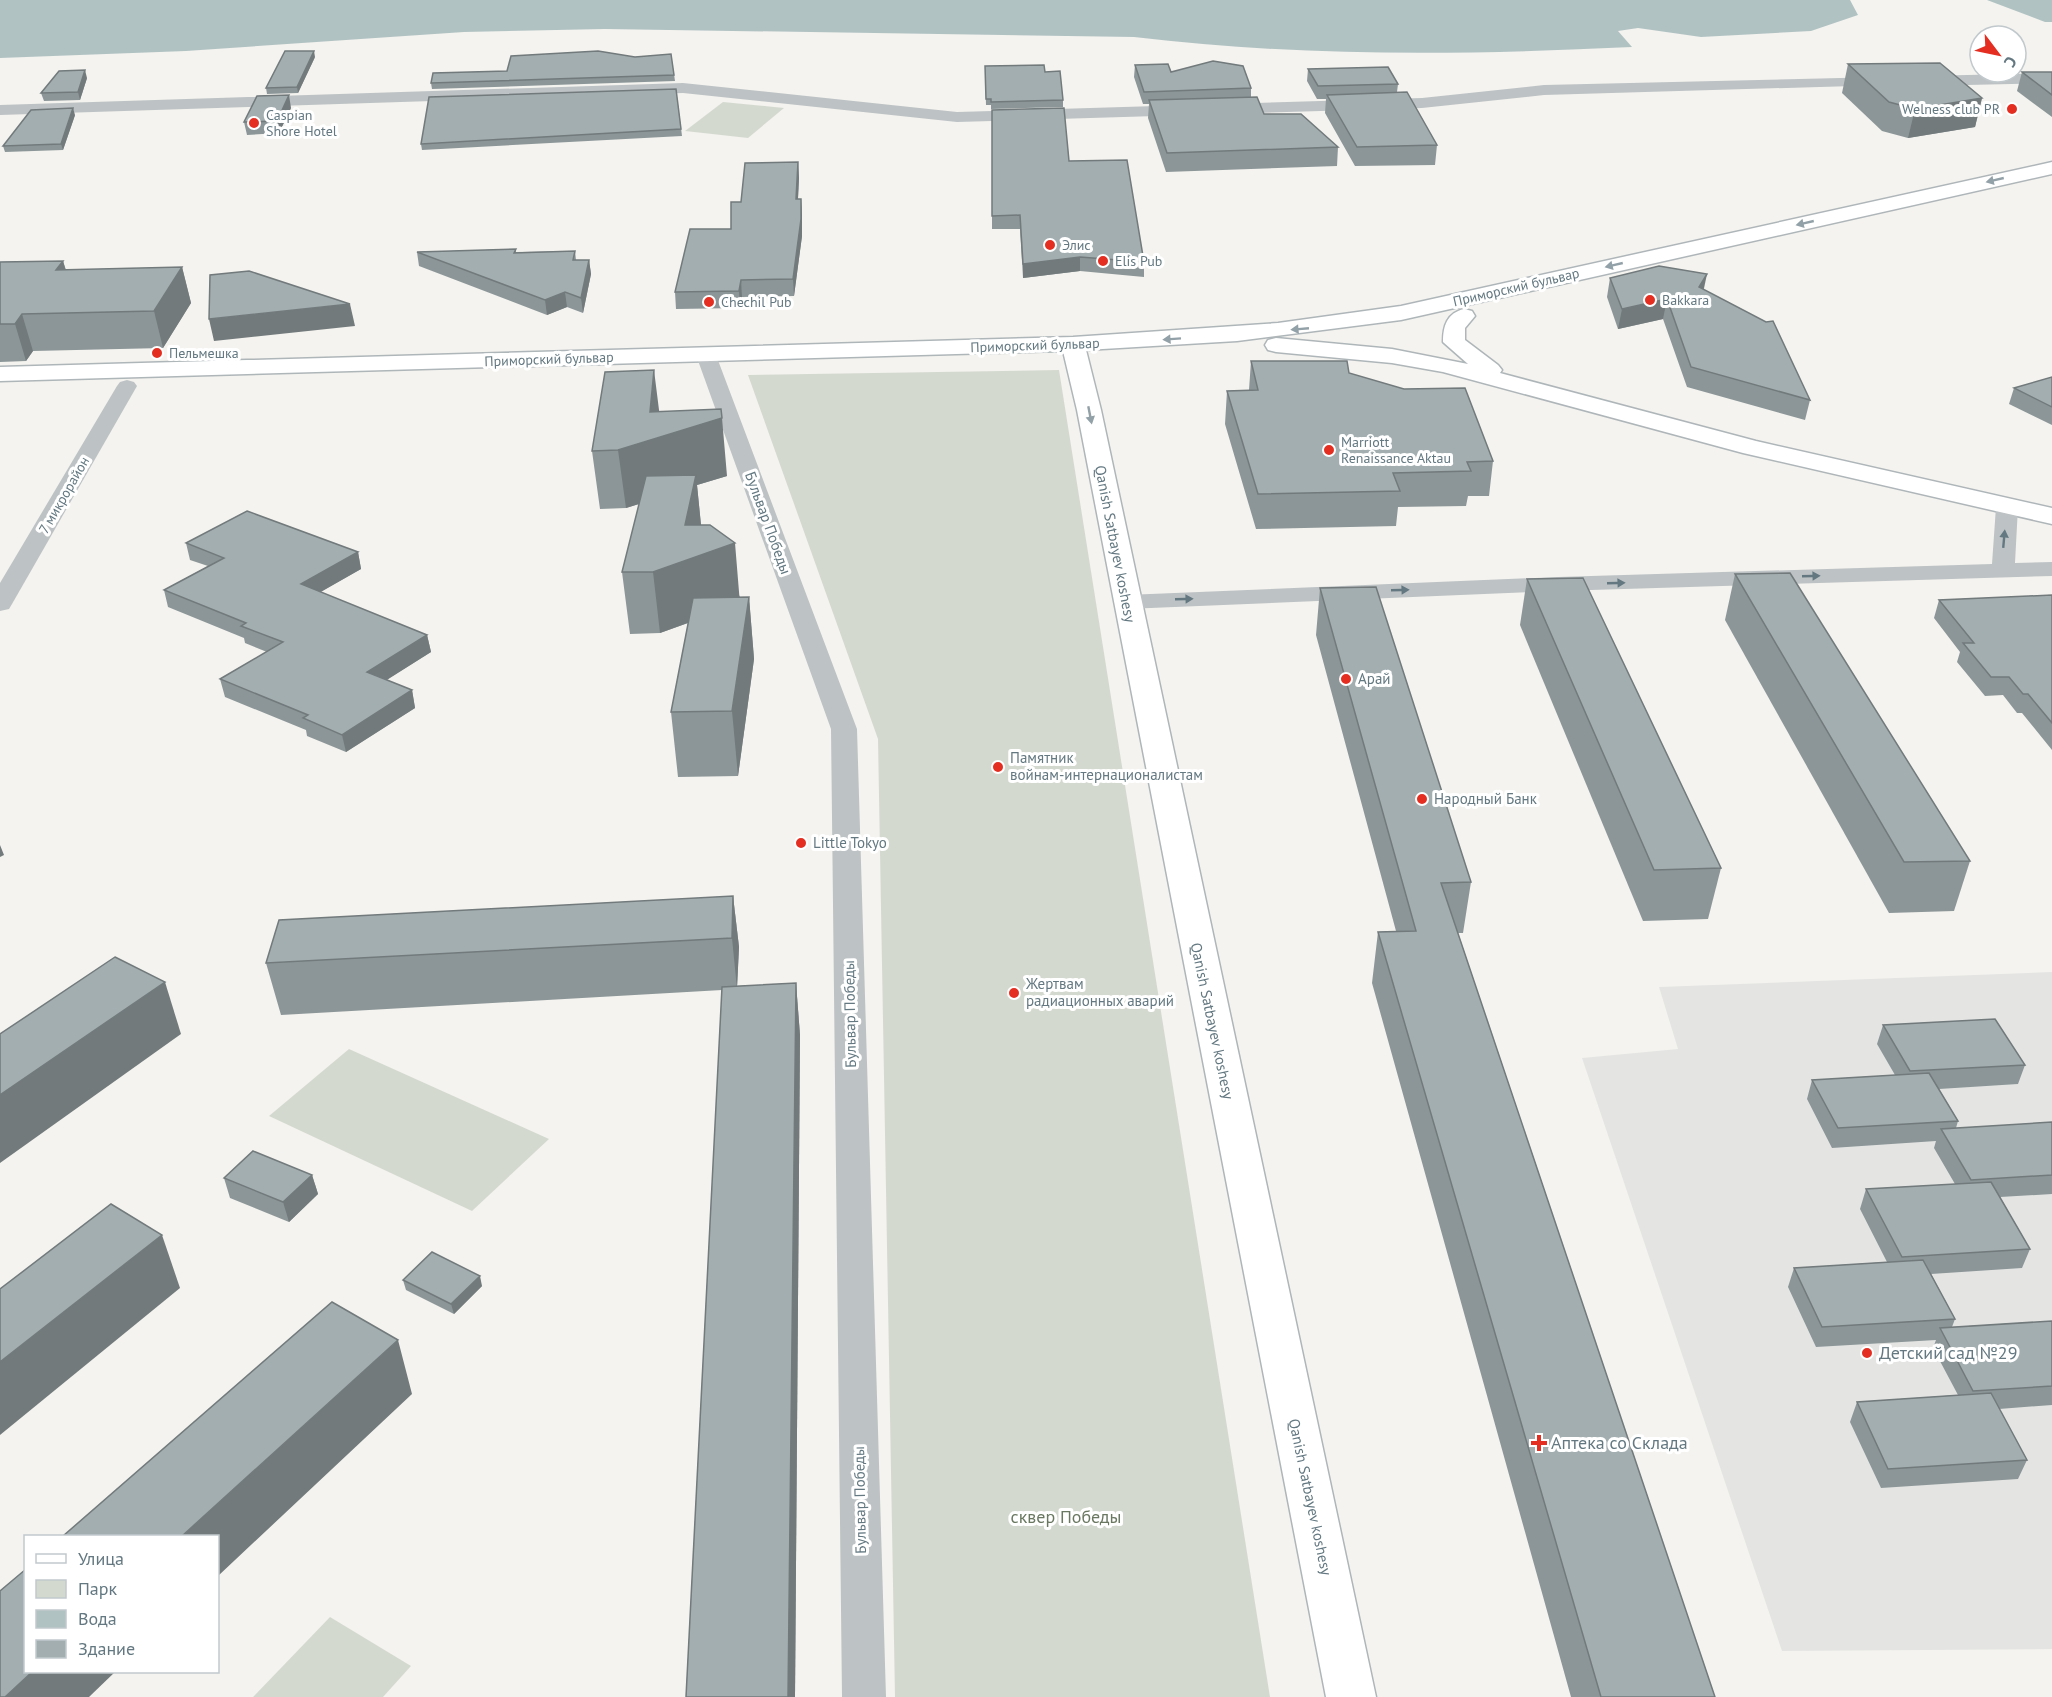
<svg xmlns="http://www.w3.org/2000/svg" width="2052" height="1697" viewBox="0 0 2052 1697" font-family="'PT Sans',sans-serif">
	<rect width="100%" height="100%" fill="#f4f3ef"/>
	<path fill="#e4e5e3" d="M2052,972V1649L1782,1651L1582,1058L1678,1049L1659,987Z"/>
	<g fill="#d4d9cf">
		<path d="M723,102L784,108L748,138L685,131Z"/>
		<path d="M1059,370L1270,1697H895L878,739L748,375Z"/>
		<path d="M349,1049L549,1139L472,1211L269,1116Z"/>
		<path d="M330,1617L411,1666L383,1697H253Z"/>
	</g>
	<g fill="#b1c2c3">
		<path d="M0,0H1850L1858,15L1811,31L1701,37L1638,28L1618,31L1632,47C1466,55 1299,57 1134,37L605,29L464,32L186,51L0,58Z"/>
		<path d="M1987,0H2052V22H2045Z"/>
	</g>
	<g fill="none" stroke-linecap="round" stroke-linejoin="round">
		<defs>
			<g id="secondary">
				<path d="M2052,162V174L1401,320L1237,341L1086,350L1101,410L1376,1697H1326L1077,410L1063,351L0,381V367L1073,337L1278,323L1401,306Z"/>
				<path d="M1464,309L1472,311L1475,316L1465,328V340L1498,365L1502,370L1500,373L1756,441L2052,508V524L1743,453L1443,372L1392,363L1276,352L1268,350L1265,345L1268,340L1276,338L1392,349L1468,364L1443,342C1443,326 1447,313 1464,309Z"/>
			</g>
		</defs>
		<use href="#secondary" stroke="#afb6b9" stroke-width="3"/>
		<g fill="#bdc2c4" fill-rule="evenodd">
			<path d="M2052,73V83L1922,86L1914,81L1922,76Z"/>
			<path d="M1882,77L1887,79L1890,82L1887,85L1544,95L1422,108L957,122L683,93L0,115V105L683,83L957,112L1422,98L1544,85Z"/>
			<path d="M706,349L713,351L716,355L857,729L886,1697H842L831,729L696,355L699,351Z"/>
			<path d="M127,380L134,382L137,386L12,604L9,609L0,611V583L117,386L120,382Z"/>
			<path d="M2007,500L2015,502L2018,507L2015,563L2052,562V576L1558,591L1126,609L1117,607L1114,602L1117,597L1126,595L1558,577L1992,564L1996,507L1999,502Z"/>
		</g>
		<use href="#secondary" fill="#fff" fill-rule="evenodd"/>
	</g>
	<g fill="#8c9698">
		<path d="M671,54L675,81L432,89L431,83L635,57Z"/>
		<path d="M315,57L298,93L267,94L266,88Z"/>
		<path d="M1848,64L1982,98L1975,127L1908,138L1882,131L1842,93Z"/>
		<path d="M1135,65L1251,88V97L1264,114L1338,147L1337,166L1166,172L1148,118L1149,104H1143L1134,77Z"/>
		<path d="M985,66L1045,72L1063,100V107L991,109V105H986Z"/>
		<path d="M1308,69L1398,84L1397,92L1437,145L1435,165L1355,166L1325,113L1326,99H1317L1307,81Z"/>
		<path d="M2022,72H2052V117L2017,91Z"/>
		<path d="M87,78L80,100L44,101L41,93Z"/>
		<path d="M676,89L682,136L422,150L421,144Z"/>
		<path d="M291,108L279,133L247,135L244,122Z"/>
		<path d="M992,110L1069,161L1144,262V277L1080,271L1023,278L1020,229H992Z"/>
		<path d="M75,115L63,150L5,152L3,146Z"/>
		<path d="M798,162L799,178L798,199H801L802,215V236L794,296L742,297L740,308L676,309L675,292L731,229L741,202Z"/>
		<path d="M516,249V252L575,251L576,260H589L591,274L583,313L567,307L547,315L419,266L417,252Z"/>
		<path d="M63,261L66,270L182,267L191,303L163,348L33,351L26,361L0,362V262Z"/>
		<path d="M1610,278L1704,290L1810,400L1805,420L1687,387L1663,319L1618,329L1607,297Z"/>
		<path d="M1251,361L1349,373L1493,461L1489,496H1468L1466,506L1398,507L1396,526L1256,529L1225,424L1227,391L1249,390Z"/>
		<path d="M2052,377V425L2009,404L2014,388Z"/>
		<path d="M659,412L727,476L697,485L701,525L740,597H749L754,659L738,776L678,777L671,712L688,623L660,633L630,634L622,572L639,504L626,508L600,509L592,451Z"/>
		<path d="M186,543L358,552L361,569L320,592L427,635L431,652L386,680L412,690L415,708L346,752L307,736L306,730L225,697L220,679L267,652L245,643L244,638L168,607L164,590L208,566L190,560Z"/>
		<path d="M1735,574L1970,861L1954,911L1889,913L1725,620Z"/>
		<path d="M1527,579L1721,868L1708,919L1643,921L1520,625Z"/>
		<path d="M1320,588L1471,882L1463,933H1458L1715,1697H1571L1372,983L1378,932L1396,931L1316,635Z"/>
		<path d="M2052,595V750L2022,713H2017L2003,695L1985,696L1957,662L1960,652L1934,618L1939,600Z"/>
		<path d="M733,896L739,947L737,986L796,983L800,1035L795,1697H686L722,990L281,1015L266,963Z"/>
		<path d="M1883,1025L2025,1065L2018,1084L1939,1089L1958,1121L1956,1128L2052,1122V1194L2000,1197L2030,1249L2022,1268L1931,1274L1955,1319L1952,1327L2052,1321V1405L1999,1409L2027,1460L2018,1479L1881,1488L1850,1422L1857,1402L1958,1395L1933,1348L1936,1340L1816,1347L1788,1287L1794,1268L1887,1262L1860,1209L1866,1189L1955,1184L1934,1148L1936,1141L1832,1148L1807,1099L1812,1080L1895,1075L1877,1044Z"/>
		<path d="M312,1175L318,1194L289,1222L230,1198L224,1178Z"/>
		<path d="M403,1280L482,1286L454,1314L406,1290Z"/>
	</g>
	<g fill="#727a7c">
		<path d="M314,51L315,57L298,93L297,87Z"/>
		<path d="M85,70L87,78L80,100L78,92Z"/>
		<path d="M289,95L291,108L279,133L277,121Z"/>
		<path d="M1982,98L1975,127L1908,138L1915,109Z"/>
		<path d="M73,108L75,115L63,150L61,144Z"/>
		<path d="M798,162L799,178L797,216L796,199Z"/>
		<path d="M801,199L802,215V236L794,296L793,279Z"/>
		<path d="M1080,257V271L1023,278V264Z"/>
		<path d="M589,260L591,274L583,313L581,298Z"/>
		<path d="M63,261L73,296L56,270Z"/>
		<path d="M182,267L191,303L163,348L154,311Z"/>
		<path d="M1707,274L1703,293L1699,287Z"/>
		<path d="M741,280L742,297L740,308L739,291Z"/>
		<path d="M565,292L567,307L547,315L545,300Z"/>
		<path d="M1667,299L1663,319L1618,329L1622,309Z"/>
		<path d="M350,304L355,326L214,341L209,319Z"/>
		<path d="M22,314L33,351L26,361L15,324Z"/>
		<path d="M654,370L661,426L722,418L727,476L697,485L702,535L735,543L740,604L660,633L653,572L685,525L693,487L626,508L618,450L650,412Z"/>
		<path d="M358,552L361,569L305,601L301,584Z"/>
		<path d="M749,597L754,659L738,776L732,711Z"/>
		<path d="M427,635L431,652L371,690L367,672Z"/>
		<path d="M412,690L415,708L346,752L342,735Z"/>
		<path d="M0,845L4,855L0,857Z"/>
		<path d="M733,896L739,947L737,989L732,938Z"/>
		<path d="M165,982L181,1034L0,1163V1095Z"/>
		<path d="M796,983L800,1035L795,1697H788Z"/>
		<path d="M312,1175L318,1194L289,1222L283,1202Z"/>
		<path d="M162,1235L180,1288L0,1435V1362Z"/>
		<path d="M480,1276L482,1286L454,1314L451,1304Z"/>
		<path d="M398,1340L412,1394L218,1576V1536H182Z"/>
		<path d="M33,1671H116L89,1697H5Z"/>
	</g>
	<g fill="#a3aeb1" stroke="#727a7c" stroke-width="1.5">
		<path d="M285,51H314L297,87L266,88Z"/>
		<path d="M598,51L635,57L671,54L674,75L431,83L433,73L507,71L511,56Z"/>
		<path d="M1213,61L1243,66L1251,88L1144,92L1135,65L1168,64L1171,72Z"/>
		<path d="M1940,63L1982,98L1915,109L1889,102L1848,64Z"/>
		<path d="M1044,65L1045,72L1060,71L1063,100L991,102V99H986L985,66Z"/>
		<path d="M1388,67L1398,84L1318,86L1308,69Z"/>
		<path d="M85,70L78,92L41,93L59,71Z"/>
		<path d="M2022,72H2052V95Z"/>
		<path d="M676,89L681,129L421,144L429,97Z"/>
		<path d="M1407,92L1437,145L1357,147L1327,95Z"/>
		<path d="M289,95L277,121L244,122L257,96Z"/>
		<path d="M1257,97L1264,114H1301L1338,147L1167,153L1149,100Z"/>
		<path d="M73,108L61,144L3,146L31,110Z"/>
		<path d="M1064,108L1069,161L1127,160L1144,262L1080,257L1023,264L1020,215L992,216V110Z"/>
		<path d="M798,162L796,199H801V219L793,279L741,280L739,291L675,292L690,229H731V202H741L745,163Z"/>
		<path d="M516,249L514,253L575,251L573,260H589L581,298L565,292L545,300L417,252Z"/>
		<path d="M63,261L56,270L182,267L154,311L22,314L15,324H0V262Z"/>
		<path d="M1659,266L1707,274L1699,287L1766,322L1773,321L1810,400L1691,367L1667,299L1622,309L1610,278Z"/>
		<path d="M249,271L350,304L209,319L210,275Z"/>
		<path d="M1251,361H1347L1349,373L1404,389L1465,388L1493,461L1467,462L1471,471L1393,473L1400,491L1258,494L1227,391L1258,390Z"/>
		<path d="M654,370L650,412L721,409L722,418L618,450L592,451L605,372Z"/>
		<path d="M2052,377V407L2014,388Z"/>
		<path d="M696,475L685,525H710L735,543L653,572H622L646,476Z"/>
		<path d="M247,511L358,552L301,584L427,635L367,672L412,690L342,735L303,718L308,715L220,679L283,642L241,626L246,623L164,590L224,558L186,543Z"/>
		<path d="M1790,573L1970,861L1904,862L1735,574Z"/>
		<path d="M1583,578L1721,868L1654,870L1527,579Z"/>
		<path d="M1376,587L1471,882L1441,883L1715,1697H1601L1378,932L1416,931L1320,588Z"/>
		<path d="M2052,595V723L2028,694H2023L2009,677H1991L1963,643H1974L1939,600Z"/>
		<path d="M749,597L732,711L671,712L693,598Z"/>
		<path d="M733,896L732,938L266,963L279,920Z"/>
		<path d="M115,957L165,982L0,1095V1034Z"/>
		<path d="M796,983L788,1697H686L722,987Z"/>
		<path d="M1995,1019L2025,1065L1910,1071L1883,1025Z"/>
		<path d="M1929,1073L1958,1121L1838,1128L1812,1080Z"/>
		<path d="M2052,1122V1175L1971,1180L1941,1129Z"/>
		<path d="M253,1151L312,1175L283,1202L224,1178Z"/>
		<path d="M1991,1182L2030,1249L1902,1257L1866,1189Z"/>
		<path d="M111,1204L162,1235L0,1362V1289Z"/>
		<path d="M432,1252L480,1276L451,1304L403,1280Z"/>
		<path d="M1923,1260L1955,1319L1822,1327L1794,1268Z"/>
		<path d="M332,1302L398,1340L182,1536H63Z"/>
		<path d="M2052,1321V1386L1973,1391L1940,1328Z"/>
		<path d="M1991,1393L2027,1460L1888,1469L1857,1402Z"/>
		<path d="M26,1569V1671H33L5,1697H0V1591Z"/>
	</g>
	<defs><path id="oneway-solid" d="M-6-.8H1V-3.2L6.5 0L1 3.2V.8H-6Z" transform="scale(1.5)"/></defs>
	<g fill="#92a0a7">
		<use href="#oneway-solid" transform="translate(1995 180) rotate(167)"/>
		<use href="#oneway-solid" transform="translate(1805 223) rotate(167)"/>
		<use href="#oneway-solid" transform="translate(1614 265) rotate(167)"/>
		<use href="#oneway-solid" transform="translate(1300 329) rotate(175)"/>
		<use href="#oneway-solid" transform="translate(1172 339) rotate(176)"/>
		<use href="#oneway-solid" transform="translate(1090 415) rotate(79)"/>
	</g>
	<g fill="#637881">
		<use href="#oneway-solid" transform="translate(2004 539) rotate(-85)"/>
		<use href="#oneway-solid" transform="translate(1811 576) rotate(-2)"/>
		<use href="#oneway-solid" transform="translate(1616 583) rotate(-2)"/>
		<use href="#oneway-solid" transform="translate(1400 590) rotate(-2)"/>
		<use href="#oneway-solid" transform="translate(1184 599) rotate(-2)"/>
	</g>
	<g fill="#e32e21" stroke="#fff" stroke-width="2">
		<circle cx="2012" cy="109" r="6"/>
		<circle cx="254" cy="123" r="6"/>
		<circle cx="1050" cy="245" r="6"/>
		<circle cx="1103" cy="261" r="6"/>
		<circle cx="1650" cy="300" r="6"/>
		<circle cx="709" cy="302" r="6"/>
		<circle cx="157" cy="353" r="6"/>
		<circle cx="1329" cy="450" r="6"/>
		<circle cx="1346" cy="679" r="6"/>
		<circle cx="998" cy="767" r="6"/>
		<circle cx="1422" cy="799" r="6"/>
		<circle cx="801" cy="843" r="6"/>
		<circle cx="1014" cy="993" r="6"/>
		<circle cx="1867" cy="1353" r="6"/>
		<path d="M1536 1434h6v6h6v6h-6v6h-6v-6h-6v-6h6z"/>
	</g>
	<g text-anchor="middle" stroke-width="6" stroke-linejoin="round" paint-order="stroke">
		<g font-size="14" fill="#637881" stroke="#fff" text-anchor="start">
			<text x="2000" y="114" text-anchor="end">Welness club PR</text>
			<text x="266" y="120">Caspian<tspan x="266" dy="16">Shore Hotel</tspan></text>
			<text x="1062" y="250">Элис</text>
			<text x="1115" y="266">Elis Pub</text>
			<text x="1662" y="305">Bakkara</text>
			<text x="721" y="307">Chechil Pub</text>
			<text x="169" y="358">Пельмешка</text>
			<text x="1341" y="447">Marriott<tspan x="1341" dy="16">Renaissance Aktau</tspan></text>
		</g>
		<g font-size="14" fill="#637881" stroke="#fff">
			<text transform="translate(1516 287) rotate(-13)" y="5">Приморский бульвар</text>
			<text transform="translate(1035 345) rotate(-2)" y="5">Приморский бульвар</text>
			<text transform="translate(549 359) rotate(-2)" y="5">Приморский бульвар</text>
			<text transform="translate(64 495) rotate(-60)" y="5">7 микрорайон</text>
		</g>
		<g font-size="15" fill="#637881" stroke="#fff">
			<text transform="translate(768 523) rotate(70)" y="5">Бульвар Победы</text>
			<text transform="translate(1115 544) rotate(79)" y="5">Qanish Satbayev koshesy</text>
			<text transform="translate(850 1014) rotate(-91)" y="5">Бульвар Победы</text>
			<text transform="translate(1212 1021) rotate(78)" y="5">Qanish Satbayev koshesy</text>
			<text transform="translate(1310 1497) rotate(78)" y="5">Qanish Satbayev koshesy</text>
			<text transform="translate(860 1500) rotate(-91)" y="5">Бульвар Победы</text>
		</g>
		<g font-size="15" fill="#637881" stroke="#fff" text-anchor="start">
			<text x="1358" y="684">Арай</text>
			<text x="1010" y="763">Памятник<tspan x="1010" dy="17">войнам-интернационалистам</tspan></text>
			<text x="1434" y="804">Народный Банк</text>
			<text x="813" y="848">Little Tokyo</text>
			<text x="1026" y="989">Жертвам<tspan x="1026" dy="17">радиационных аварий</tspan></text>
		</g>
		<g font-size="18" fill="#637881" stroke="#fff" text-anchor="start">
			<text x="1879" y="1359">Детский сад №29</text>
			<text x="1551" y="1449">Аптека со Склада</text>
		</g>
		<g font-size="18" fill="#6a7861" stroke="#fff">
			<text x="1066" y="1523">сквер Победы</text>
		</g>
	</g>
	<rect x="24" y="1535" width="195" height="138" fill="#ffffff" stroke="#c1c9cd" stroke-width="1.5"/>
	<rect x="36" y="1554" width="30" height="9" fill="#ffffff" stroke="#c1c9cd" stroke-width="1.5"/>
	<text x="78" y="1565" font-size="18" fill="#637881">Улица</text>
	<rect x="36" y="1580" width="30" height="18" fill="#d4d9cf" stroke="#c1c9cd" stroke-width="1.5"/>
	<text x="78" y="1595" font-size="18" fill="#637881">Парк</text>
	<rect x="36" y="1610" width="30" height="18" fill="#b1c2c3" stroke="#c1c9cd" stroke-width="1.5"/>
	<text x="78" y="1625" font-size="18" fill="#637881">Вода</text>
	<rect x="36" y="1640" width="30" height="18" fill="#a3aeb1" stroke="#c1c9cd" stroke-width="1.5"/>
	<text x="78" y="1655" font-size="18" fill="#637881">Здание</text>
	<g transform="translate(1998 54) rotate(122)"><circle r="28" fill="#ffffff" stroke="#c1c9cd" stroke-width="1.5"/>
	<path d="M0-4.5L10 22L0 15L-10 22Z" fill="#e32e21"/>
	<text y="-9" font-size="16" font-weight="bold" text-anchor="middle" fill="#637881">С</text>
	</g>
</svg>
